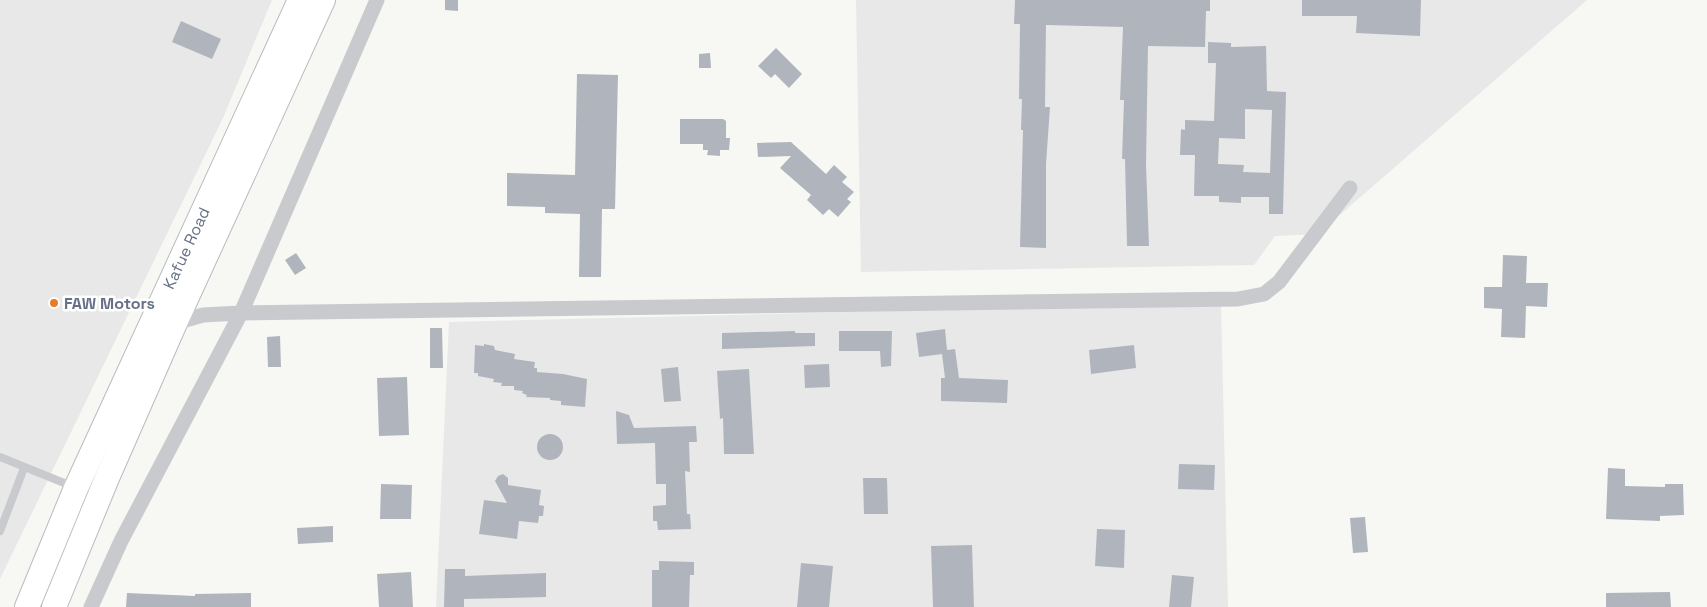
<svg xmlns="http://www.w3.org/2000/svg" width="1707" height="607" viewBox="0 0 1707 607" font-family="'Space Grotesk',sans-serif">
	<rect width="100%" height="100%" fill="#f7f8f4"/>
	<g fill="#e8e8e8">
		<path d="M0,0H272L223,118L0,579Z"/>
		<path d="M856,0H1587L1318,234L1275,236L1254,265L861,272Z"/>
		<path d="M1221,303L1228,607H436L449,322Z"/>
	</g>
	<g fill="#b0b5bd" fill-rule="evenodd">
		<path d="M445,0H458V11L445,10Z"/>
		<path d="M1015,0H1210V11H1206L1205,47L1148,46L1146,164L1149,246H1127L1125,159H1122L1124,100H1120L1123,27L1046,25L1045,107H1050L1046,164V248L1020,247L1023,130H1021L1022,99H1019L1020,24H1014Z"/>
		<path d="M1302,0H1421L1420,36L1356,33L1357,16H1302Z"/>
		<path d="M181,21L221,39L212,59L172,42Z"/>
		<path d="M1208,42L1231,43V47L1266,46L1267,91L1286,92L1283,214H1269V197H1241V203L1219,202V196H1194L1195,155H1180L1181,129L1185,130V120L1214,121L1216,63H1208ZM1245,109L1272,110L1270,173L1243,172L1244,165L1218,164L1219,138L1245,139Z"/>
		<path d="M776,48L802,74L789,88L775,74L771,78L758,66Z"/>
		<path d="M710,53L711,68H699V54Z"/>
		<path d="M577,74L618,75L615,209H602L601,277H579L580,214L545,213V207L507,206V173L575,175Z"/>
		<path d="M680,119H723L726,121V138H730L729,150H720V156L707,155L708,150H703V144H680Z"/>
		<path d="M791,142L826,174L834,165L847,177L842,182L854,192L847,199L851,202L838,217L829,209L823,215L807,200L811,195L780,168L791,156L758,157L757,143Z"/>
		<path d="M296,253L306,268L295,275L285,260Z"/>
		<path d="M1503,255L1527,256L1526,283H1548L1547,307L1526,306L1525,338L1501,337L1502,309L1484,308V287H1502Z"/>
		<path d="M430,328H442L443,368H430Z"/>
		<path d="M945,329L947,350L955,349L959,378L1008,380L1007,403L941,401V378H945L942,354L919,357L916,333Z"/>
		<path d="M795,331V333H815V346L722,349V333Z"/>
		<path d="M839,331H892L891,366L881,367L880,351H839Z"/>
		<path d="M280,336L281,367H268L267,337Z"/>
		<path d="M484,344L494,346L495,350L515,354L514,359L535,362L534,368H537V372L563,374L587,379L585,407L561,405V401L550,400V398L526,397L527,395L522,393L523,391L514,390V386H501L502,383L493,382L494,379L478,376V373H474L475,345L484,346Z"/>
		<path d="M1134,345L1136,368L1091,374L1089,350Z"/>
		<path d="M829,364L830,387L805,388L804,365Z"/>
		<path d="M678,367L681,401L664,402L661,369Z"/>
		<path d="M749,369L754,454H724L723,418L720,419L717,371Z"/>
		<path d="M407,377L409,435L379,436L377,378Z"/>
		<path d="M616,411L629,415L634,428L696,426L697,442H689L690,472L685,471L687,514H690L691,529L658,530L657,521H653V506L666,505V484H656L655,443L617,444Z"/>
		<circle cx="550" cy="447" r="13"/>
		<path d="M1179,464L1215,465L1214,490L1178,489Z"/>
		<path d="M1608,468L1625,469V486L1665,487V484H1683L1684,515L1660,516V521L1606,519Z"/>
		<path d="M503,474L508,478V485L541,490L539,505L544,506L543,516H539L538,523L519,521L517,539L479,534L484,500L507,503L495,481L498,476Z"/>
		<path d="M863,478H887L888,514H864Z"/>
		<path d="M381,484L412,485L411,519H380Z"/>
		<path d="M1365,517L1368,552L1353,553L1350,518Z"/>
		<path d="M333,526V542L298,544L297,528Z"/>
		<path d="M1097,529L1125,530L1124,568L1095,566Z"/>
		<path d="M972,545L974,607H933L931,546Z"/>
		<path d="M659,561L694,562V575H690L689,607H652V570H659Z"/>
		<path d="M801,563L833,566L829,607H797Z"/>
		<path d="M445,569H465V576L546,573V597L464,599V607H444Z"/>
		<path d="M411,572L413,607H379L377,574Z"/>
		<path d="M1172,575L1194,577L1191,607H1169Z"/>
		<path d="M1670,592L1671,607H1606V593Z"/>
		<path d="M127,593L195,596V594L251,593V607H126Z"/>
	</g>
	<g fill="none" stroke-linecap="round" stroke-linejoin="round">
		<defs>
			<g id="primary">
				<path d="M27,607L76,488L300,0"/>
				<path d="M54,607L107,478L175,323L323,0"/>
			</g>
		</defs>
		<use href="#primary" stroke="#b8bbc0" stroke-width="26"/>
		<g stroke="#c8cace" stroke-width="8">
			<path d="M0,457L74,487"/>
			<path d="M0,531L24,468"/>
		</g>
		<g stroke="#c8cace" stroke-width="15">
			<path d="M175,323L203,315L241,313L1238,299L1264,294L1279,282L1350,188"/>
			<path d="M91,607L121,541L241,313L377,0"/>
		</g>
		<use href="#primary" stroke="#fff" stroke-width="24"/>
	</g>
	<circle fill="#e87c24" stroke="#fff" stroke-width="2" cx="54" cy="303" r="5"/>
	<g text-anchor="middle" stroke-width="5" stroke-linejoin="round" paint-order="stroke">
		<g font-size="16" fill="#667186" stroke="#fff">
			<text transform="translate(186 248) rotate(-65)" y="6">Kafue Road</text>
		</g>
		<g font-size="16" font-weight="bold" fill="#667186" stroke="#fff" text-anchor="start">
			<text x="64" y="309">FAW Motors</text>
		</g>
	</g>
</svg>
